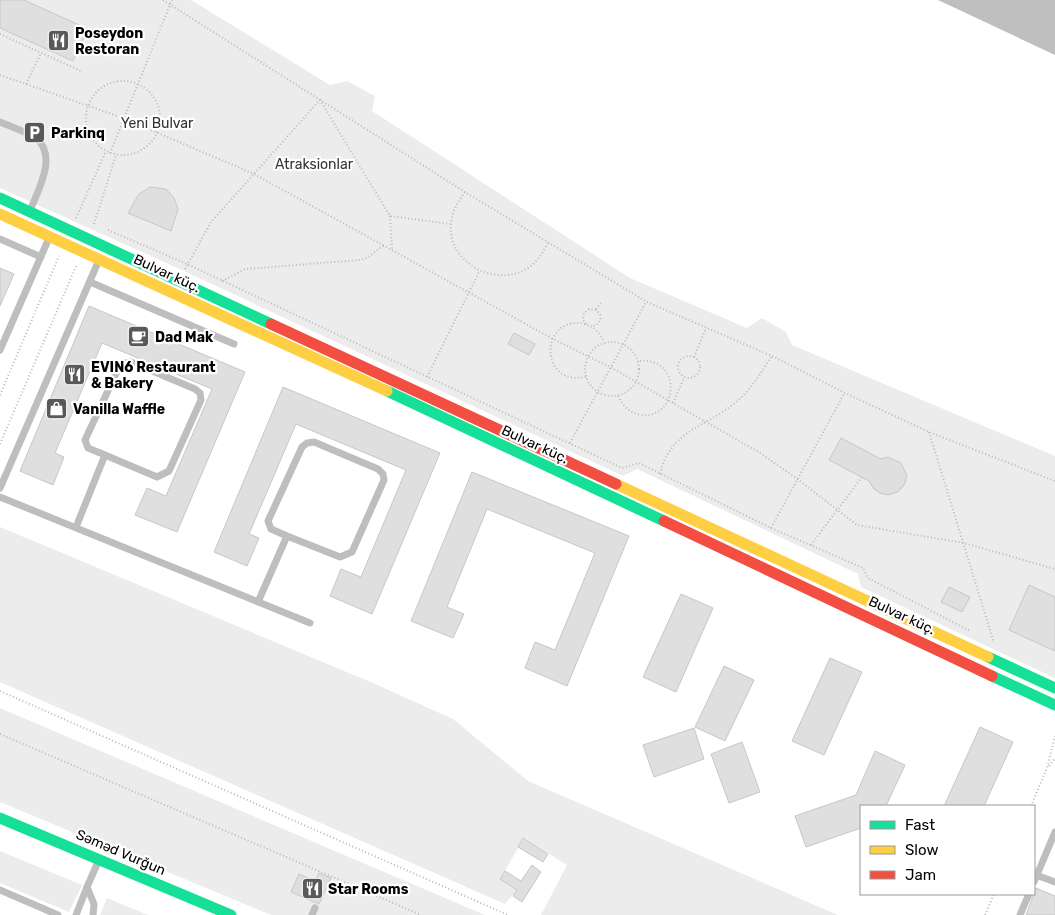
<svg xmlns="http://www.w3.org/2000/svg" width="1055" height="915" viewBox="0 0 1055 915" font-family="Rubik,sans-serif">
	<rect width="100%" height="100%" fill="#fff"/>
	<g fill="#ececec">
		<path d="M0,0H191L330,85L347,81L375,96L372,111L630,278L747,328L762,318L786,332L792,345L1055,456V678L861,587L858,574L637,469L623,476L184,271L0,188Z"/>
		<path d="M0,527L373,683L453,719L528,781L838,915H541L567,865L524,838L500,879L517,890L505,904L0,682Z"/>
		<path d="M0,708L485,915H271L0,802Z"/>
		<path d="M0,851L82,885L69,912L0,883Z"/>
		<path d="M107,898L148,915H100Z"/>
	</g>
	<path fill="#bfbfbf" d="M938,0H1055V55Z"/>
	<g fill="#dfdfdf" stroke="#c7c7c7">
		<path d="M0,0H24L88,29L73,61L0,28Z"/>
		<path d="M150,187L166,189L174,198L178,209L171,231L128,213L139,194Z"/>
		<path d="M0,268L14,274L0,306Z"/>
		<path d="M89,306L245,372L177,532L135,515L147,488L166,496L212,389L102,343L55,453L64,457L53,485L20,471Z"/>
		<path d="M514,333L535,344L529,355L508,344Z"/>
		<path d="M283,387L440,453L372,614L330,596L341,569L361,577L406,470L296,424L249,534L259,538L247,566L214,552Z"/>
		<path d="M841,438L881,459L888,457L901,463L907,476L904,485L898,492L888,495L880,493L874,489L869,481L829,460Z"/>
		<path d="M472,472L629,536L567,686L525,668L535,642L555,650L595,553L487,509L447,607L464,614L453,638L411,621Z"/>
		<path d="M1029,585L1055,597V651L1009,630Z"/>
		<path d="M949,587L970,597L962,612L941,602Z"/>
		<path d="M681,594L713,608L676,692L643,677Z"/>
		<path d="M830,658L862,672L824,755L792,741Z"/>
		<path d="M724,666L754,680L725,741L695,727Z"/>
		<path d="M980,727L1013,742L984,806H944Z"/>
		<path d="M694,728L704,759L654,777L643,745Z"/>
		<path d="M742,742L760,792L729,803L711,754Z"/>
		<path d="M875,751L905,765L886,806H861V828L806,847L795,816L856,795Z"/>
		<path d="M523,838L548,854L543,862L518,847Z"/>
		<path d="M532,865L541,872L522,902L513,896L517,890L500,879L505,871L521,881Z"/>
		<path d="M319,873L331,878L319,904L291,892L299,874L315,881Z"/>
		<path d="M1036,888L1055,896V915H1026Z"/>
	</g>
	<g fill="none" stroke-linecap="round" stroke-linejoin="round">
		<g stroke="#b9b9b9" stroke-width="2" stroke-dasharray="1 2.5" stroke-linecap="butt">
			<path d="M163,0L465,192L647,302L772,356L845,393L929,432L1055,481"/>
			<path d="M0,34L83,72"/>
			<path d="M0,75L123,118L254,174L553,339L612,368L760,453L796,478L857,525L964,543L1055,569"/>
			<circle cx="123" cy="118" r="37"/>
			<path d="M26,84L41,53"/>
			<path d="M110,153L172,0"/>
			<path d="M465,192C458,202 452,211 451,223C446,268 509,294 538,259C542,255 545,248 548,243"/>
			<path d="M390,216L392,249"/>
			<path d="M76,218L106,151"/>
			<path d="M94,224L116,155"/>
			<path d="M108,230L187,264L622,468L639,463L771,528L863,568L868,578L970,631"/>
			<path d="M185,269L211,222L320,100L390,216L450,224"/>
			<path d="M222,281L245,269L360,260L367,258L384,245"/>
			<path d="M596,309L601,303"/>
			<path d="M586,324L583,320L584,313L589,309L596,310L600,314C602,321 598,326 591,326"/>
			<circle cx="612" cy="369" r="27"/>
			<circle cx="689" cy="367" r="11"/>
			<path d="M694,357L706,328"/>
			<path d="M427,377L479,272"/>
			<path d="M586,377C536,386 542,314 584,324C594,326 600,333 604,342"/>
			<path d="M0,395L59,256"/>
			<path d="M618,396C622,404 627,411 637,414C677,425 686,356 638,361"/>
			<path d="M673,403L684,378"/>
			<path d="M929,432L994,643"/>
			<path d="M570,443L646,302"/>
			<path d="M0,444L77,264"/>
			<path d="M660,474C671,429 705,428 736,402C751,390 761,372 772,356"/>
			<path d="M771,528L844,394"/>
			<path d="M811,545L862,477"/>
			<path d="M0,691L508,915"/>
			<path d="M0,734L421,915"/>
			<path d="M1049,766L1055,758"/>
			<path d="M1031,806L1047,768L1055,736"/>
			<path d="M985,915L994,894"/>
		</g>
		<g stroke="#bebebe" stroke-width="7">
			<path d="M0,122C11,127 26,131 36,138C58,156 38,190 30,211"/>
			<path d="M0,239L41,257"/>
			<path d="M90,282L234,344"/>
			<path d="M0,350L49,238"/>
			<path d="M0,488L99,260"/>
			<path d="M0,497L310,623"/>
			<path d="M76,527L105,455L88,448L85,440L119,367L125,363L131,362L195,389L200,393L201,400L169,471L157,477L105,455"/>
			<path d="M258,602L287,536L271,529L268,521L302,447L307,443L314,442L378,469L383,474L384,480L352,552L340,557L287,536"/>
			<path d="M1036,875L1055,882"/>
			<path d="M1034,882L1055,832"/>
			<path d="M0,890L58,915"/>
			<path d="M76,915L87,887"/>
			<path d="M93,915L94,904L87,887L98,862"/>
			<path d="M312,915L315,908"/>
			<path d="M1020,915L1029,894"/>
		</g>
		<g stroke="#16e098" stroke-width="11">
			<path d="M0,198L271,324"/>
			<path d="M387,391L664,521"/>
			<path d="M988,657L1055,688"/>
			<path d="M992,676L1055,705"/>
			<path d="M0,818L231,915"/>
		</g>
		<g stroke="#ffcf43" stroke-width="11">
			<path d="M0,214L387,391"/>
			<path d="M616,484L988,657"/>
		</g>
		<g stroke="#f24e42" stroke-width="11">
			<path d="M271,324L616,484"/>
			<path d="M664,521L992,676"/>
		</g>
	</g>
	<defs>
		<symbol id="restaurant-square" viewBox="-11 -11 22 22"><rect x="-9" y="-9" width="18" height="18" rx="4" fill="#595959" stroke="#fff"/><path d="M-5-6h1v4h1v-4h1v4h1v-4h1v5L-1.5 .5V6h-2V.5L-5-1ZM5-6V6H3V1.5H1.5Q1.5-4 5-6Z" fill="#fff"/></symbol>
		<symbol id="parking-square" viewBox="-11 -11 22 22"><rect x="-9" y="-9" width="18" height="18" rx="4" fill="#595959" stroke="#fff"/><path d="M-3.5-5.5H1a3.5 3.5 0 0 1 0 7H-1V5.5H-3.5ZM-1-3.4V-.6H.8a1.4 1.4 0 0 0 0-2.8Z" fill="#fff"/></symbol>
		<symbol id="cafe-square" viewBox="-11 -11 22 22"><rect x="-9" y="-9" width="18" height="18" rx="4" fill="#595959" stroke="#fff"/><path d="M-5.5-4.5H6V0H3Q3 3.5 0 3.5H-2.5Q-5.5 3.5-5.5 0ZM3-3.2v2h1.7v-2ZM-6 4.5H4V6H-6Z" fill="#fff"/></symbol>
		<symbol id="shop-square" viewBox="-11 -11 22 22"><rect x="-9" y="-9" width="18" height="18" rx="4" fill="#595959" stroke="#fff"/><path d="M-5-2.5h2.3a2.7 3.5 0 0 1 5.4 0H5L5.5 6h-11ZM-1.5-2.5h3a1.5 2.3 0 0 0-3 0Z" fill="#fff"/></symbol>
	</defs>
	<g fill-rule="evenodd">
		<use href="#restaurant-square" x="46" y="28" width="25" height="25"/>
		<use href="#parking-square" x="22" y="120" width="25" height="25"/>
		<use href="#cafe-square" x="126" y="324" width="25" height="25"/>
		<use href="#restaurant-square" x="62" y="362" width="25" height="25"/>
		<use href="#shop-square" x="44" y="396" width="25" height="25"/>
		<use href="#restaurant-square" x="300" y="876" width="25" height="25"/>
	</g>
	<g text-anchor="middle" stroke-width="4.5" stroke-linejoin="round" paint-order="stroke">
		<g font-size="14" font-weight="bold" fill="#000" stroke="#fff" text-anchor="start">
			<text x="75" y="38">Poseydon<tspan x="75" dy="16">Restoran</tspan></text>
			<text x="51" y="138">Parkinq</text>
			<text x="155" y="342">Dad Mak</text>
			<text x="91" y="372">EVIN6 Restaurant<tspan x="91" dy="16">&amp; Bakery</tspan></text>
			<text x="73" y="414">Vanilla Waffle</text>
			<text x="328" y="894">Star Rooms</text>
		</g>
		<g font-size="14" fill="#333" stroke="#fff">
			<text x="157" y="128">Yeni Bulvar</text>
			<text x="314" y="169">Atraksionlar</text>
		</g>
		<g font-size="14" fill="#000" stroke="#fff">
			<text transform="translate(167 273) rotate(25)" y="5">Bulvar küç.</text>
			<text transform="translate(535 444) rotate(25)" y="5">Bulvar küç.</text>
			<text transform="translate(902 615) rotate(25)" y="5">Bulvar küç.</text>
			<text transform="translate(121 852) rotate(23)" y="5">Səməd Vurğun</text>
		</g>
	</g>
	<rect x="860" y="805" width="175" height="90" fill="#ffffff" stroke="#999999"/>
	<rect x="870" y="821" width="25" height="8" fill="#16e098" stroke="#999999"/>
	<text x="905" y="830" font-size="15" fill="#000000">Fast</text>
	<rect x="870" y="846" width="25" height="8" fill="#ffcf43" stroke="#999999"/>
	<text x="905" y="855" font-size="15" fill="#000000">Slow</text>
	<rect x="870" y="871" width="25" height="8" fill="#f24e42" stroke="#999999"/>
	<text x="905" y="880" font-size="15" fill="#000000">Jam</text>
</svg>
